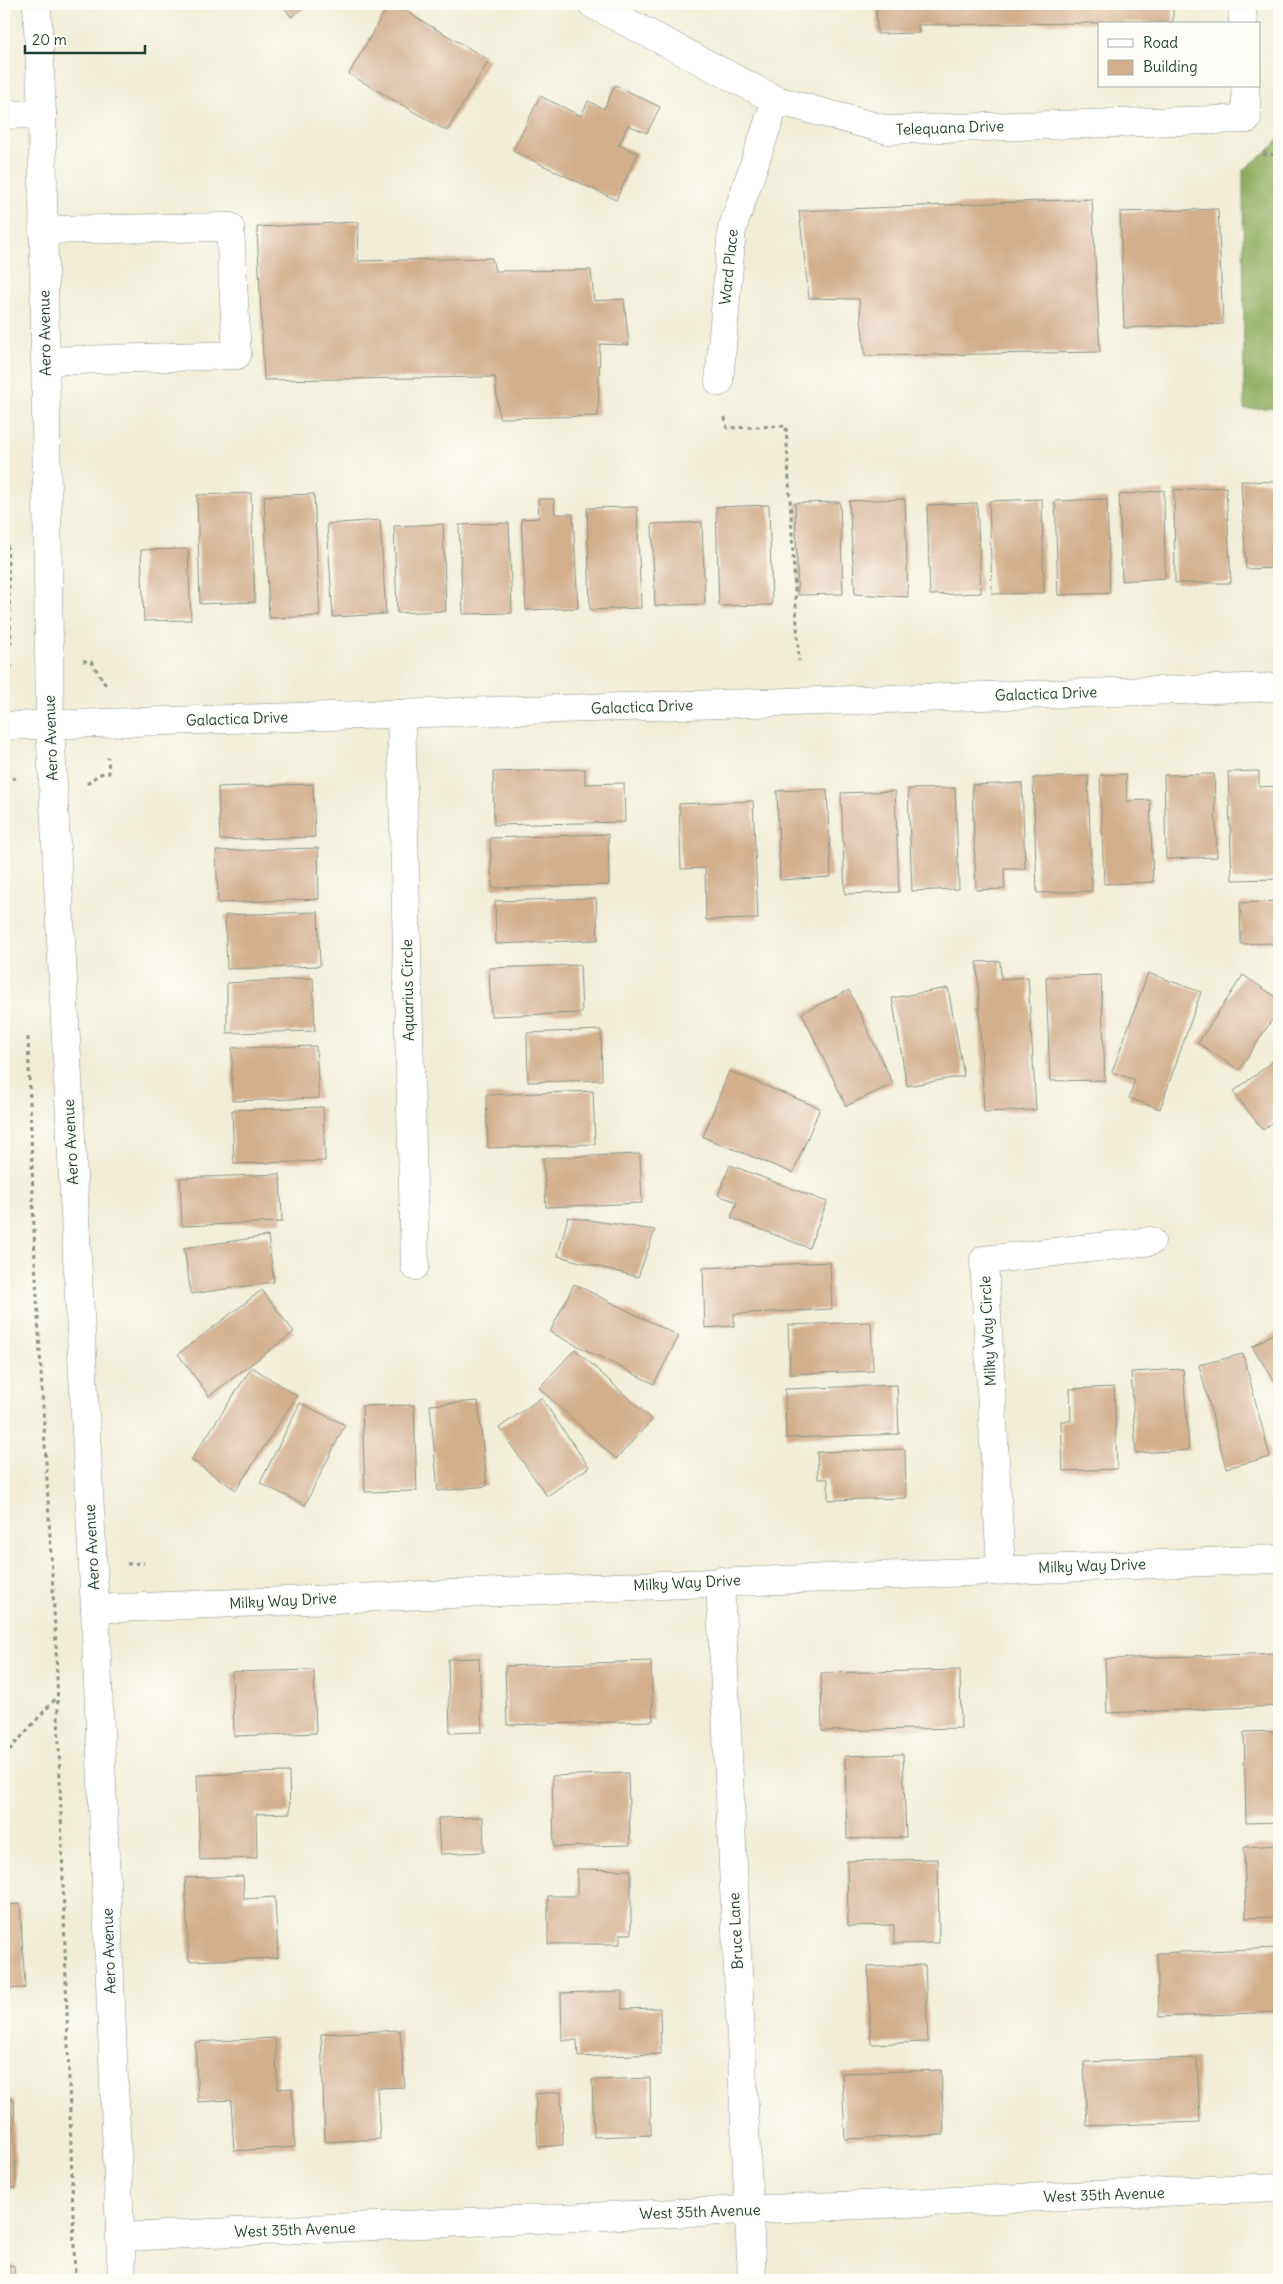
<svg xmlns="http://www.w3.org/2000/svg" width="1283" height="2284" viewBox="0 0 1283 2284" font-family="Delius,sans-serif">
	<rect width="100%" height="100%" fill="#fdfcf7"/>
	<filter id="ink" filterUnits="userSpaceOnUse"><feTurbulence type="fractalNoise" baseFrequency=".02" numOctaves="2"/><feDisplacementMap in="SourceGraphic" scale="10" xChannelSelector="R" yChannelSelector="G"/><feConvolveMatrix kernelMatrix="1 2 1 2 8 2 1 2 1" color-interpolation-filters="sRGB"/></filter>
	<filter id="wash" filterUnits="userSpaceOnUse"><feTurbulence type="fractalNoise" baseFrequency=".0096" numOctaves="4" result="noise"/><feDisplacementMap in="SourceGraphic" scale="20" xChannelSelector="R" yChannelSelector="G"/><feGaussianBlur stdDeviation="1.12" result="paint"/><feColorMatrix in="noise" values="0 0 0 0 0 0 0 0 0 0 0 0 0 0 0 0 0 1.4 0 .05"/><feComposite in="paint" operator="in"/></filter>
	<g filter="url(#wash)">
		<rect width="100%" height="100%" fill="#f1edd7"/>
		<path fill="#90ac5f" stroke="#58744a" d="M1279,137V408L1244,409L1243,170L1275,145Z"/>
		<g id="blocks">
			<g fill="#d3ae8b">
				<path d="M282,4H310L291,17Z"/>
				<path d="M389,4H393L489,60L447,131L349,74Z"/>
				<path d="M876,4H1173V22L918,25L919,33L877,34Z"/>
				<path d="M615,85L660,107L647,133L628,125L619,145L638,153L616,200L513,151L540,96L581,116L588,101L604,109Z"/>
				<path d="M1092,199L1100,352L865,356L859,299L809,298L799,211Z"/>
				<path d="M1218,209L1223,324L1124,328L1120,212Z"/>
				<path d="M359,222L358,261L492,258L495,271L591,270L594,301L624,299L629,345L600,344L598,416L499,418L495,377L264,380L257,227Z"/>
				<path d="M1241,481L1279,482V568L1246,569Z"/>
				<path d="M1226,487L1231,583H1175L1174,490Z"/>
				<path d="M1164,490L1165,578L1122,581L1119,495Z"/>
				<path d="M251,493L255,602L200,604L197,495Z"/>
				<path d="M314,494L320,616L269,618L264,496Z"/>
				<path d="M538,499H554L555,514H573L578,608L526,610L521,519L539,518Z"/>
				<path d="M905,499L908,597L855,594L849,501Z"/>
				<path d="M1042,499L1044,593L992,594L989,501Z"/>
				<path d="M1107,499L1110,593L1058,595L1055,501Z"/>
				<path d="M840,502L843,594L798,595L795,503Z"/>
				<path d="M977,503L981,593L930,595L927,505Z"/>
				<path d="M769,505L772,605L719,606L716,507Z"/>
				<path d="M637,507L641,608L590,610L587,508Z"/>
				<path d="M380,520L386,614L333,617L327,524Z"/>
				<path d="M702,522L705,604L655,606L652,524Z"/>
				<path d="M509,523L512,613L463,614L459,525Z"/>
				<path d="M443,524L446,611L397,613L394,526Z"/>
				<path d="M188,549L191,620L144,621L141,550Z"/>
				<path d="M585,769V784L624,783L625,822L494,825L493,772Z"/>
				<path d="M1259,771V787L1279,786V879L1232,880L1228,772Z"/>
				<path d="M1126,774L1127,801L1150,800L1153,882L1104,884L1100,775Z"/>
				<path d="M1214,774L1217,857L1166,859L1164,775Z"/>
				<path d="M1088,776L1092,891L1037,893L1033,778Z"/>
				<path d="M1022,783L1025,869H1004L1005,889L976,890L972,785Z"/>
				<path d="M313,784L315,837L220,840L218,787Z"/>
				<path d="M955,788L959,889L912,891L908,789Z"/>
				<path d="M827,789L831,877L780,880L777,791Z"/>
				<path d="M895,791L899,892L845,894L841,793Z"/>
				<path d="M753,801L758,919L706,920L705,868L681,869L679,804Z"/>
				<path d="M608,834L609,885L492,888L490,838Z"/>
				<path d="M318,848L319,899L218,903L216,851Z"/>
				<path d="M596,898L598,940L496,944L495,901Z"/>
				<path d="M1279,901V943L1241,944L1240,903Z"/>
				<path d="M318,912L320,966L227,969L225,915Z"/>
				<path d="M1000,961L1001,979L1028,977L1036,1110L984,1112L977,962Z"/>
				<path d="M580,965L582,1013L491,1016L489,968Z"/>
				<path d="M1148,973L1201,992L1160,1109L1129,1098L1135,1080L1112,1072Z"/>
				<path d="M1101,975L1105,1080L1050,1081L1046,977Z"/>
				<path d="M1243,975L1279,999V1009L1239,1070L1198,1043Z"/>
				<path d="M313,978L315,1031L227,1033V983Z"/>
				<path d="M948,988L964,1076L907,1086L892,998Z"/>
				<path d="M849,990L893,1084L846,1106L802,1013Z"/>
				<path d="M601,1030L602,1080L528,1082L527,1033Z"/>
				<path d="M316,1046L319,1098L232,1101V1048Z"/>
				<path d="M1279,1057V1117L1263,1130L1233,1092Z"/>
				<path d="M729,1071L820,1108L793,1173L703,1137Z"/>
				<path d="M593,1091L595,1144L488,1148L486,1095Z"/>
				<path d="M323,1107L325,1161L234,1164L232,1110Z"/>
				<path d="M640,1154L642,1203L546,1207L543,1158Z"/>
				<path d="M730,1165L827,1202L809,1248L731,1218L737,1202L718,1195Z"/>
				<path d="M280,1174L282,1222L182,1226L180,1178Z"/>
				<path d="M568,1217L655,1230L638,1277L558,1256Z"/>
				<path d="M268,1236L274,1282L191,1294L184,1248Z"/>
				<path d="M830,1262L832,1309L734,1314V1326L705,1328L703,1268Z"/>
				<path d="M574,1284L679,1336L654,1384L550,1332Z"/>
				<path d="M262,1290L294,1332L209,1396L178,1354Z"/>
				<path d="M871,1322L873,1371L790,1374L788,1325Z"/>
				<path d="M1279,1330V1387L1252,1347Z"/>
				<path d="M575,1349L652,1420L616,1459L539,1388Z"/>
				<path d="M1243,1354L1270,1457L1226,1468L1199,1365Z"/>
				<path d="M252,1367L297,1396L236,1490L191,1460Z"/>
				<path d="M1183,1369L1189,1450L1136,1453L1131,1372Z"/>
				<path d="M897,1385L899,1434L786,1438L785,1389Z"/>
				<path d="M1114,1387L1117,1469L1063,1471L1061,1421H1071L1070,1389Z"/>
				<path d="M541,1398L589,1467L547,1496L499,1428Z"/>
				<path d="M478,1401L487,1486L438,1491L430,1405Z"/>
				<path d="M300,1403L345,1425L305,1505L260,1483Z"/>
				<path d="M414,1405L417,1491L365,1492L362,1406Z"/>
				<path d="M905,1449L906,1498L828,1500V1479H818L817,1452Z"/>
				<path d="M1279,1653V1706L1107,1713L1105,1659Z"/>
				<path d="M479,1658L482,1732L450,1733L448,1659Z"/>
				<path d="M651,1661L653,1721L507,1725L505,1666Z"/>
				<path d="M314,1670L316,1733L234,1736L232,1672Z"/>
				<path d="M960,1670L961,1728L822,1731L821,1673Z"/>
				<path d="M1279,1731V1822L1246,1823L1244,1732Z"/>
				<path d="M903,1754L906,1837L847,1839L845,1756Z"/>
				<path d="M289,1772L290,1813L256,1814L257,1858L200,1860L197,1775Z"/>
				<path d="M628,1773L630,1845L554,1847L552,1776Z"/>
				<path d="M483,1817L484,1852L440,1854L438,1818Z"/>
				<path d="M1279,1845V1917L1246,1918L1244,1847Z"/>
				<path d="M938,1859L939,1943L894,1944V1925L848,1926L847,1861Z"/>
				<path d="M577,1869L631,1870V1934H620V1944H548V1896H577Z"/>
				<path d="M243,1876L244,1899L275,1897L278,1958L189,1961L185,1878Z"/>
				<path d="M20,1904L25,1988L4,1989V1905Z"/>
				<path d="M1279,1948V2012L1159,2017L1157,1953Z"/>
				<path d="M925,1965L928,2042L871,2044L868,1967Z"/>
				<path d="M622,1991V2009L660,2008L661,2054L578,2057L577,2040H562L561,1993Z"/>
				<path d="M400,2030L405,2087L377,2088L380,2139L325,2142L321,2034Z"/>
				<path d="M275,2038L278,2089L292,2088L295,2147L234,2151L231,2100L198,2102L195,2042Z"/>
				<path d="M1197,2058L1200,2122L1087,2126L1084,2062Z"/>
				<path d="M941,2070L944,2135L845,2139L842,2073Z"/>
				<path d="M650,2078L651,2135L594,2137L592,2080Z"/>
				<path d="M561,2092L563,2145L538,2147L535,2094Z"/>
				<path d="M4,2099H14L16,2188H4Z"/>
				<path d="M14,2265L15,2280H4V2266Z"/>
			</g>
		</g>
	</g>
	<g filter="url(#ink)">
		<use href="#blocks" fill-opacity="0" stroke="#889586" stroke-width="1"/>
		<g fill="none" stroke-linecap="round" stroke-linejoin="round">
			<defs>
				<g id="minor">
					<path d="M37,4L42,114L50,725L95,1609L122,2280"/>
					<path d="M592,4L776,100L888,130L1247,119L1245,86"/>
					<path d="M1242,4L1243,24"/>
					<path d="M4,115L42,114"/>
					<path d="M43,230L230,227L237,355L45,361"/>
					<path d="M719,382L732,229L776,100"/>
					<path d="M401,714L415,1266"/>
					<path d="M4,726L1279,687"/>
					<path d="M1001,1569L984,1260L1151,1241"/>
					<path d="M720,1581L752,2280"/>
					<path d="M95,1609L1279,1559"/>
					<path d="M120,2237L1279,2187"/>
				</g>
			</defs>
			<use href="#minor" stroke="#889586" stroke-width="29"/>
			<g stroke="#889586" stroke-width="3" stroke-dasharray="4 4" stroke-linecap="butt">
				<path d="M1263,154L1279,155"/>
				<path d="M725,417L727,428L786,426L799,661"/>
				<path d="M4,457L11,644"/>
				<path d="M83,661H91L105,684V688"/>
				<path d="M4,674L12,665H15"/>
				<path d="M4,777L18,779"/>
				<path d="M87,784L99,774L109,773L108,757"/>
				<path d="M28,1037L35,1261L56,1646L75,2280"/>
				<path d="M127,1564L144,1563"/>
				<path d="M4,1756L57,1697"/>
			</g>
			<use href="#minor" stroke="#fff" stroke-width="28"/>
		</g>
	</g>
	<g text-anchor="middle" stroke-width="4" stroke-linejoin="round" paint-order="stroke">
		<g font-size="15" fill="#1f3d34" stroke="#fdfcf7">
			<text transform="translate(950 128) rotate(-2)" y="5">Telequana Drive</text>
			<text transform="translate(729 267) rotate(-84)" y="5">Ward Place</text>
			<text transform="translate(45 333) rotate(-91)" y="5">Aero Avenue</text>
			<text transform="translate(1046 694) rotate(-2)" y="5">Galactica Drive</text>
			<text transform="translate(642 707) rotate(-2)" y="5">Galactica Drive</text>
			<text transform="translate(237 719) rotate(-2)" y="5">Galactica Drive</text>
			<text transform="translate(51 738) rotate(-92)" y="5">Aero Avenue</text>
			<text transform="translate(408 990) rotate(-91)" y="5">Aquarius Circle</text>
			<text transform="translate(71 1142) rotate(-93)" y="5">Aero Avenue</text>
			<text transform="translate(988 1331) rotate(-93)" y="5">Milky Way Circle</text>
			<text transform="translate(92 1547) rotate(-93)" y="5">Aero Avenue</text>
			<text transform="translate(1092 1566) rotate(-2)" y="5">Milky Way Drive</text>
			<text transform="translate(687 1583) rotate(-3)" y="5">Milky Way Drive</text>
			<text transform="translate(283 1601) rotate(-3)" y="5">Milky Way Drive</text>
			<text transform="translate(736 1931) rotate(-93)" y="5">Bruce Lane</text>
			<text transform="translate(109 1951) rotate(-92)" y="5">Aero Avenue</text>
			<text transform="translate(1104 2195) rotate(-2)" y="5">West 35th Avenue</text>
			<text transform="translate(700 2212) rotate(-2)" y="5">West 35th Avenue</text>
			<text transform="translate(295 2230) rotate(-2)" y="5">West 35th Avenue</text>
		</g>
	</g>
	<rect width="1283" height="2284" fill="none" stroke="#fdfcf7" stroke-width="20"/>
	<rect x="1098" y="22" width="162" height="65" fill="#fdfcf7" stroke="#a4b0a9"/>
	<rect x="1108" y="39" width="25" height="8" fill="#ffffff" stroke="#a4b0a9"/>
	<text x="1143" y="48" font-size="15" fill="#1f3d34">Road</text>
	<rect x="1108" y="60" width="25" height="15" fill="#d3ae8b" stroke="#a4b0a9"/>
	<text x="1143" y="72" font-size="15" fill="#1f3d34">Building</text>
	<path d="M25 45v8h120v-8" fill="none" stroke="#1f3d34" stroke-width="2.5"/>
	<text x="32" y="45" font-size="15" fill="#1f3d34" stroke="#fdfcf7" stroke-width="4" paint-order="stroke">20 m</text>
</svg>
